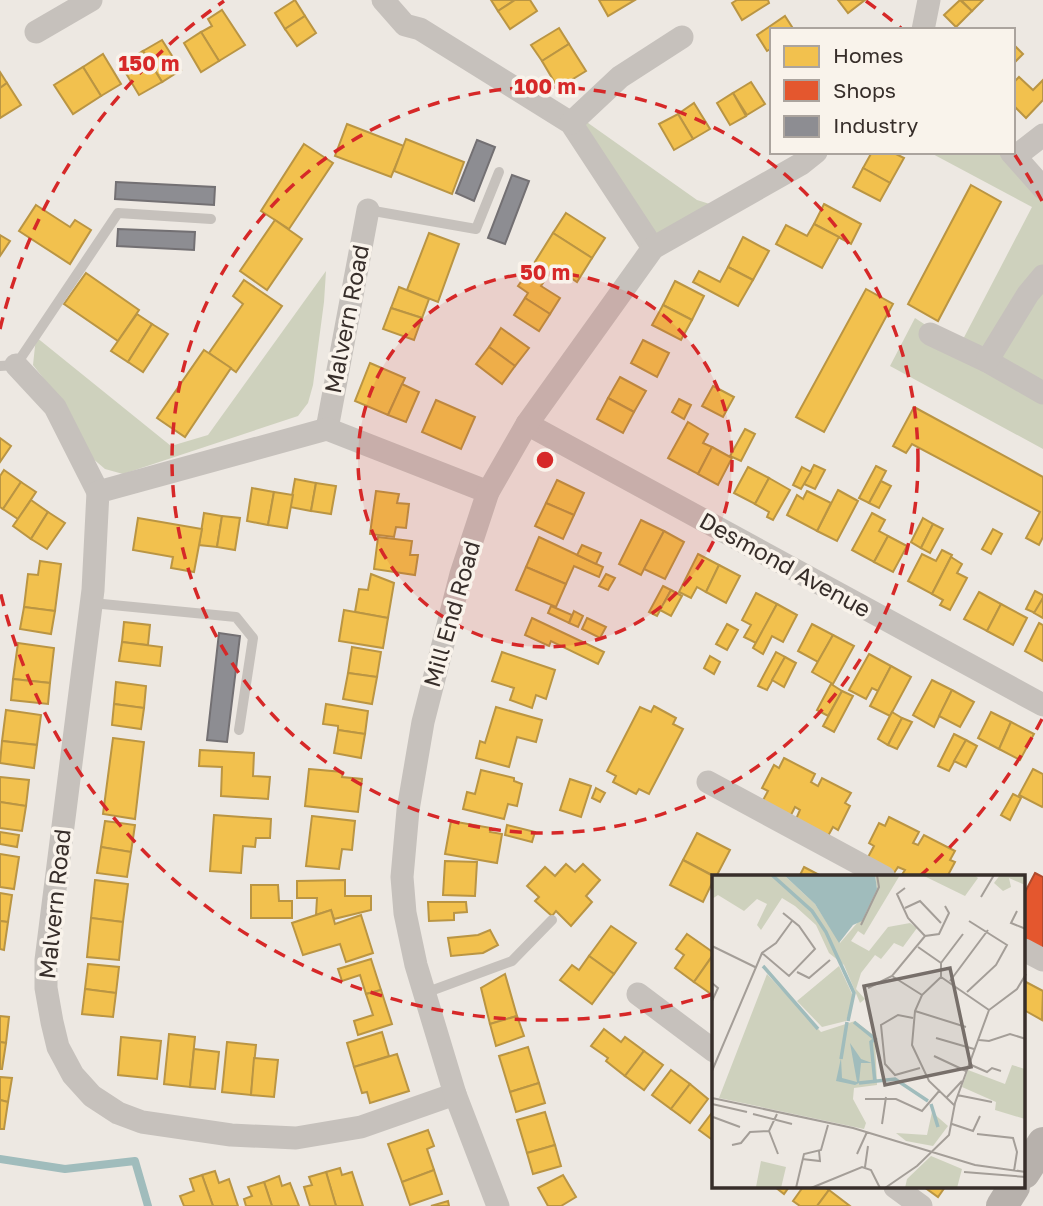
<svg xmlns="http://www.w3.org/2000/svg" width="1043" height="1206" viewBox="0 0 1043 1206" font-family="'Golos Text',sans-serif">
	<rect width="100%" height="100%" fill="#ede8e2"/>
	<g fill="#ced1bd">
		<path d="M581,118L697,200L716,206L655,239Z"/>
		<path d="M929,152H1004L1043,195V449L890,366L915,318L959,347L1032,207Z"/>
		<path d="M326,271L324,302L313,385L308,403L298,416L123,474L105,469L91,457L66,407L33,365L36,337L171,446L208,435Z"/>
	</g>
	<g fill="#f2c14e" stroke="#ba9543" stroke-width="2">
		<path d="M295,0L305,16L285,29L275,13Z"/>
		<path d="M491,0H515L498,11Z"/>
		<path d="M515,0H530L537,11L510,29L498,11Z"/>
		<path d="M599,0H635L608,16Z"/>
		<path d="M737,0H768L769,3L742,20L732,3Z"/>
		<path d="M838,0H865L848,13Z"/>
		<path d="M960,0L972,11L956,27L944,15Z"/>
		<path d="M961,0H983L972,11Z"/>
		<path d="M222,10L245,45L219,61L201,32L212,26L208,19Z"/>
		<path d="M305,16L316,33L297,46L285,29Z"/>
		<path d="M785,16L794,30H772V48L767,51L757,35Z"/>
		<path d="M559,28L569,44L542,61L531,45Z"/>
		<path d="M201,32L219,61L201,72L184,43Z"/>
		<path d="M162,40L181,70L162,82L143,51Z"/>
		<path d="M569,44L586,71L558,88L542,61Z"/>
		<path d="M1013,44L1023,54L1013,64Z"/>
		<path d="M143,51L162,82L139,95L121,65Z"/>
		<path d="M103,54L121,84L101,96L83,67Z"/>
		<path d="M83,67L101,96L73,114L54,85Z"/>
		<path d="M0,72L7,83L0,88Z"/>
		<path d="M1019,77L1033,90L1043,80V100L1026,118L1013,105V83Z"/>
		<path d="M751,82L765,104L747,115L733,93Z"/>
		<path d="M7,83L21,105L0,118V88Z"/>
		<path d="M733,93L746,116L730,125L717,103Z"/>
		<path d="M694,103L710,129L693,139L678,114Z"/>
		<path d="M678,114L693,139L674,150L659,124Z"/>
		<path d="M347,124L404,146L391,177L335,156Z"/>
		<path d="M406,139L464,162L452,194L394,171Z"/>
		<path d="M304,144L333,163L289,229L261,211Z"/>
		<path d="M872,152H892L904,158L890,183L863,168Z"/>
		<path d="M863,168L890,183L880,201L853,187Z"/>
		<path d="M971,185L1001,202L938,321L908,304Z"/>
		<path d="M824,204L861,224L851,244L814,224Z"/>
		<path d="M36,205L70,227L75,220L91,230L70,264L19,231Z"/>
		<path d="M566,213L605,238L592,258L553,233Z"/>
		<path d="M275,220L302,239L267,290L240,271Z"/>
		<path d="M814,224L839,237L822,268L776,244L786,225L807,236Z"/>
		<path d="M429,233L459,244L438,302L407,290Z"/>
		<path d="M553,233L592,258L577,282L562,272L557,280L533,265Z"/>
		<path d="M0,235L10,241L0,256Z"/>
		<path d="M743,237L769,251L753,280L728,267Z"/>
		<path d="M533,265L548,275L541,286L560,298L550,314L525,298L528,293L518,286Z"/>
		<path d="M728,267L753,280L738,306L693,282L699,271L720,282Z"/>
		<path d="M86,273L139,310L118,341L64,304Z"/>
		<path d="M244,280L282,306L236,372L209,353L243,304L233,296Z"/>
		<path d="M675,281L704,296L692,320L663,305Z"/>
		<path d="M399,287L429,299L422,318L391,308Z"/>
		<path d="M866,289L893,304L824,432L796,417Z"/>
		<path d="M525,298L550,314L539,331L514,315Z"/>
		<path d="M663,305L692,320L681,340L652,325Z"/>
		<path d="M391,308L422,318L414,340L383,329Z"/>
		<path d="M137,314L152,324L128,362L111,351Z"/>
		<path d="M152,324L168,334L143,372L128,362Z"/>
		<path d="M501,328L529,348L515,366L489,347Z"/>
		<path d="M643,340L669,353L657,377L631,363Z"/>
		<path d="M489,347L515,366L502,384L476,364Z"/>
		<path d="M204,350L231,368L185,437L157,418Z"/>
		<path d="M370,363L405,378L388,415L355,401Z"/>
		<path d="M620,377L646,391L634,412L608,398Z"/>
		<path d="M402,384L419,392L406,422L388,415Z"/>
		<path d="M713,386L734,397L723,417L702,406Z"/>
		<path d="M608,398L634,412L623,433L597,419Z"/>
		<path d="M679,399L691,405L684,419L672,412Z"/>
		<path d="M436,400L475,417L461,449L422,432Z"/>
		<path d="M914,407L1043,477V537L1039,545L1026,538L1040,512L912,444L906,453L893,446Z"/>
		<path d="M688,422L708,434L703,443L712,447L698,474L668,458Z"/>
		<path d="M745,429L755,434L741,461L730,456Z"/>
		<path d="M0,438L11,446L0,462Z"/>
		<path d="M712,447L732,458L718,485L698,474Z"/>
		<path d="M814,465L825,470L815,489L804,484Z"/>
		<path d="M876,466L886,471L869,503L859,498Z"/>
		<path d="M748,467L769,478L755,504L734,493Z"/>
		<path d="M802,467L811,472L801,489L793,485Z"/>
		<path d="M4,470L21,482L3,509L0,507V476Z"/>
		<path d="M769,478L790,490L773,520L767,517L769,512L755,504Z"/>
		<path d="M295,479L316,483L311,511L290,507Z"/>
		<path d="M557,480L584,493L574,515L546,503Z"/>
		<path d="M881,481L891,486L879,508L869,503Z"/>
		<path d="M21,482L36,492L18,519L3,509Z"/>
		<path d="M316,483L336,486L331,514L311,511Z"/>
		<path d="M252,488L274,492L268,525L247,521Z"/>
		<path d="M838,490L858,501L837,541L817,531Z"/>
		<path d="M376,491L399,494L397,503L409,504L406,528L396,527L394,537L370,534Z"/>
		<path d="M807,491L831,503L817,531L787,515L797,495L803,499Z"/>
		<path d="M274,492L293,495L287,528L268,525Z"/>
		<path d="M31,500L48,512L31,539L13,526Z"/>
		<path d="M546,503L574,515L563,539L535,526Z"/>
		<path d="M48,512L65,523L47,549L31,539Z"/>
		<path d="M204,513L222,516L217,547L199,545Z"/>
		<path d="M872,513L885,520L879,531L888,536L874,562L852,550Z"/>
		<path d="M222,516L240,518L235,550L217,547Z"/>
		<path d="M138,518L202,529L194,572L171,568L173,557L133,550Z"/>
		<path d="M923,518L933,524L921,548L911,542Z"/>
		<path d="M641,520L664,531L641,575L619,564Z"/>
		<path d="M933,524L943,529L930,553L921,548Z"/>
		<path d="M993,529L1002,534L991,554L982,549Z"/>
		<path d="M664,531L684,542L665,579L644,569Z"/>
		<path d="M888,536L907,546L893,572L874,562Z"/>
		<path d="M378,537L412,541L410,555H418L415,575L374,569Z"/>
		<path d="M539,537L603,567L599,577L574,566L566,584L526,567Z"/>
		<path d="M582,545L601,553L596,564L577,555Z"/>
		<path d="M942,550L952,555L932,594L908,581L922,554L936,561Z"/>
		<path d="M698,554L719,565L706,592L697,587L691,598L679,592Z"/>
		<path d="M951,557L962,564L957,573L967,578L950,610L940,605L943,600L932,594Z"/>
		<path d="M40,561L61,564L55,611L24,607L28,574L38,575Z"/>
		<path d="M719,565L740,576L726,603L706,592Z"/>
		<path d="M526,567L566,584L556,607L516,590Z"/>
		<path d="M371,574L394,583L388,618L355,612L359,589L368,590Z"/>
		<path d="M606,574L615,578L608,590L599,586Z"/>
		<path d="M663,586L671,590L657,616L649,612Z"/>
		<path d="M671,590L682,596L671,616L660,610Z"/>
		<path d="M1035,591L1043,595V598L1035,613L1026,609Z"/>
		<path d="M979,592L1001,604L987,631L964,619Z"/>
		<path d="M756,593L777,604L756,643L744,637L751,625L742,620Z"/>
		<path d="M1043,598V618L1034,613Z"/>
		<path d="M777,604L797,615L783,642L772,636L763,654L753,648Z"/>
		<path d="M1001,604L1027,618L1013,645L987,631Z"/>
		<path d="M551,606L572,615L569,623L548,613Z"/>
		<path d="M24,607L55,611L51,634L20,629Z"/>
		<path d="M344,610L388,618L383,648L339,641Z"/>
		<path d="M574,611L583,616L578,627L569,623Z"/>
		<path d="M532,618L604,652L598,664L551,641L549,646L525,635Z"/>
		<path d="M587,618L606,627L600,638L582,629Z"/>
		<path d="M124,622L150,625L148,645L122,642Z"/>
		<path d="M1039,623L1043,625V661L1025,651Z"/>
		<path d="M727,624L738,630L727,650L716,644Z"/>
		<path d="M812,624L833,635L818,662L798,651Z"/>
		<path d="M833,635L854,646L833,684L812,672Z"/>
		<path d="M122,642L162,647L160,666L119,661Z"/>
		<path d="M18,643L54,648L50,683L13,679Z"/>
		<path d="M352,647L381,652L377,677L348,673Z"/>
		<path d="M502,652L555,670L546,699L536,695L532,708L510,700L514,688L492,681Z"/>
		<path d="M776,652L785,657L767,690L758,686Z"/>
		<path d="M869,654L891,666L878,691L872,688L866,699L849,690Z"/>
		<path d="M710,656L720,662L714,674L704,668Z"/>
		<path d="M785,657L796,663L784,687L772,680Z"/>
		<path d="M891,666L911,677L890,716L870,706Z"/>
		<path d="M348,673L377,677L372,704L343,699Z"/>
		<path d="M13,679L50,683L48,704L11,700Z"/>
		<path d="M932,680L952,690L934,727L913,715Z"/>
		<path d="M116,682L146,686L144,708L114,704Z"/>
		<path d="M831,684L842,691L828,716L817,710Z"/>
		<path d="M952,690L974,702L960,727L939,716Z"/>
		<path d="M842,691L853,696L834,732L823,726Z"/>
		<path d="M114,704L144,708L141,729L112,725Z"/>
		<path d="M326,704L368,711L365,734L338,730V726L323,724Z"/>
		<path d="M654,706L676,718L673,724L683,729L649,794L639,789L636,794L613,782L616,776L607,771L640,707L651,712Z"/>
		<path d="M496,707L542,720L536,742L517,737L509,767L476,758L480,741L485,743Z"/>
		<path d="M6,710L41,715L37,745L2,741Z"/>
		<path d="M892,712L902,718L888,745L878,739Z"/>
		<path d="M991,712L1011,722L999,749L978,738Z"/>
		<path d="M902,718L912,722L897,749L888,745Z"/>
		<path d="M1011,722L1034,734L1020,760L999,749Z"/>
		<path d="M338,730L365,734L361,758L334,753Z"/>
		<path d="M954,734L966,740L949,771L938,766Z"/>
		<path d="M113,738L144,742L135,819L103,814Z"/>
		<path d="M966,740L977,746L966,767L954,761Z"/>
		<path d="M2,741L37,745L34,768L0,763Z"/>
		<path d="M200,750L254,753L253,776L270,777L268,799L221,796L222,767L199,766Z"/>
		<path d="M784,758L815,774L811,782L818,786L822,778L851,793L845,803L850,806L838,830L833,827L828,836L796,819L800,810L795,807L790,817L762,802L768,791L762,788L774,765L779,768Z"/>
		<path d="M309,769L343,772L342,777L362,779L358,812L305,806Z"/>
		<path d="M1033,769L1043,774V805L1042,807L1019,795Z"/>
		<path d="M481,770L514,778V781L522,784L517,806L508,804L504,819L463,809L467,792L475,794Z"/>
		<path d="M0,777L29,780L26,806L0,802Z"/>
		<path d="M570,779L591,786L581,817L560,810Z"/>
		<path d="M596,788L605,793L600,802L592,798Z"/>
		<path d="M1013,794L1021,798L1010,820L1001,815Z"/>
		<path d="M0,802L26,806L22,831L0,828Z"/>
		<path d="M214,815L271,819L270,838H256L255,847L243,846L241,873L210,871Z"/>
		<path d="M312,816L355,821L352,850L342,849L339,869L306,866Z"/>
		<path d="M889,817L919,832L913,843L918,845L924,835L955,851L950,860L955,862L947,877H903L901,876L905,870L898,867L894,873L867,859L874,846L869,843L879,823L885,826Z"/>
		<path d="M105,821L135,825L131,852L101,847Z"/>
		<path d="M451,821L491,828L490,832L502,834L497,863L445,854Z"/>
		<path d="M507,825L535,832L532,842L505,835Z"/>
		<path d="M0,832L19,835L17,847L0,844Z"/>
		<path d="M697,833L730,850L716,877L683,860Z"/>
		<path d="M101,847L131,852L127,877L97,873Z"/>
		<path d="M0,854L19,857L14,889L0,887Z"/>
		<path d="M683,860L715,877L703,902L670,885Z"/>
		<path d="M445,861L477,862L475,896L443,895Z"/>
		<path d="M566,864L575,872L583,864L600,880L586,896L592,902L571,926L556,911L552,916L535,901L539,897L527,886L545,867L555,876Z"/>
		<path d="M804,867L823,877H799Z"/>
		<path d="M95,880L128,884L123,922L91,918Z"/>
		<path d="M345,880V896H371V910L334,919L331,910L316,915L317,898H297V881Z"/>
		<path d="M251,885H278L279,901H292V918H251Z"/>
		<path d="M0,893L12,895L8,922L0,921Z"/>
		<path d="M428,902H466L467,912L454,913V920L429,921Z"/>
		<path d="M331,910L335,924L361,915L373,953L346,962L340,944L303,955L292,923Z"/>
		<path d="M91,918L123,922L119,960L87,957Z"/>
		<path d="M0,921L8,922L4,950L0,949Z"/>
		<path d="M611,926L636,943L614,974L589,956Z"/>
		<path d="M490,930L498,945L483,953L451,956L448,938L478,935Z"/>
		<path d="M687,934L714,953L694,982L675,968L684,955L676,949Z"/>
		<path d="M589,956L614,974L592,1004L560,980L572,965L579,970Z"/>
		<path d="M711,958L714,961V996L694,982Z"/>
		<path d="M371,959L381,990L366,994L360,975L342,981L338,969Z"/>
		<path d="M88,964L119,967L116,993L85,989Z"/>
		<path d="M505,974L517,1016L490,1024L481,988Z"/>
		<path d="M1024,981L1043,991L1042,1020L1024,1010Z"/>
		<path d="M85,989L116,993L113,1017L82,1014Z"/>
		<path d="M381,990L392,1024L358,1035L354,1021L373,1015L366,994Z"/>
		<path d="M0,1016L9,1017L6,1043L0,1042Z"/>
		<path d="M517,1016L524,1036L496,1046L490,1024Z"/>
		<path d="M604,1029L621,1042L625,1037L644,1051L625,1076L606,1061L608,1058L591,1046Z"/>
		<path d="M382,1032L389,1056L354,1067L347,1043Z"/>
		<path d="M169,1034L195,1037L190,1087L164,1084Z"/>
		<path d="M121,1037L161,1041L157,1079L118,1075Z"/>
		<path d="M0,1042L6,1043L2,1069H0Z"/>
		<path d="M227,1042L256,1045L251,1095L222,1092Z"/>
		<path d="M528,1047L539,1083L510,1092L499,1056Z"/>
		<path d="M194,1049L219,1052L215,1089L190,1087Z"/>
		<path d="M644,1051L663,1065L644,1090L625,1076Z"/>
		<path d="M397,1054L409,1091L370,1103L367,1092L362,1093L354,1067Z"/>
		<path d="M254,1058L278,1060L274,1097L251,1095Z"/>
		<path d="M671,1070L690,1084L671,1109L652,1095Z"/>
		<path d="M0,1077L12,1078L8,1102L0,1100Z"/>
		<path d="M539,1083L545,1103L516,1112L510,1092Z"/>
		<path d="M690,1084L708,1099L690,1123L671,1109Z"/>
		<path d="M0,1100L8,1102L4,1129H0Z"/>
		<path d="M714,1110V1141L699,1130Z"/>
		<path d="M545,1112L555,1145L527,1153L517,1120Z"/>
		<path d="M428,1130L434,1146L427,1149L434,1170L402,1182L388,1144Z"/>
		<path d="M555,1145L561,1166L533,1174L527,1153Z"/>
		<path d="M340,1168L342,1175L352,1172L363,1206H336L326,1172Z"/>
		<path d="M434,1170L442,1194L410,1205L402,1182Z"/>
		<path d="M215,1171L219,1183L229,1179L238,1206H213L202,1175Z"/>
		<path d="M326,1172L336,1206H310L304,1187L312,1185L309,1177Z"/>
		<path d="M202,1175L213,1206H184L180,1196L194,1191L190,1179Z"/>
		<path d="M563,1175L576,1197L561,1206H548L538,1188Z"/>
		<path d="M279,1176L282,1186L290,1183L299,1206H272L264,1182Z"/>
		<path d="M264,1182L272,1206H246L244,1199L252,1196L248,1187Z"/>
		<path d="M775,1187H789L784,1194Z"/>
		<path d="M803,1187H824L829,1190L817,1206H800L793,1201Z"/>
		<path d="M924,1187H945L938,1197Z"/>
		<path d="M829,1190L850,1206H817Z"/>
		<path d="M448,1201L449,1206H431Z"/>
	</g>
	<path fill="#e4572e" stroke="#b04b2d" stroke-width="2" d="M1035,873L1043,877V955L1024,945V894Z"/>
	<g fill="#8d8d92" stroke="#737073" stroke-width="2">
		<path d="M477,140L495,147L474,201L456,193Z"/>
		<path d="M512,175L529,181L505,244L488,238Z"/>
		<path d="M116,182L215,187L214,205L115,199Z"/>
		<path d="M118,229L195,232L194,250L117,246Z"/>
		<path d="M219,633L240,636L227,742L207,740Z"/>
	</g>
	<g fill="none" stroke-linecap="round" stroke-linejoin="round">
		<path stroke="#a0bcbc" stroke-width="8" d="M0,1159L65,1169L135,1161L148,1206"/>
		<g stroke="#c6c1bc" stroke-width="10">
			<path d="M368,210L476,229L499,172"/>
			<path d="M0,366L16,365L118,213L211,219"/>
			<path d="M92,603L236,617L253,638L239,730"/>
			<path d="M425,993L512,961L552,920"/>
		</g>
		<g stroke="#c6c1bc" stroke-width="23">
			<path d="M383,0L405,25L420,29L571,123L653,248"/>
			<path d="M923,30L929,0"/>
			<path d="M36,32L91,0"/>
			<path d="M571,123L620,77L682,37"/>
			<path d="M1011,152L1043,188"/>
			<path d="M1016,156L1043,135"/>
			<path d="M930,334L987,361L1043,393"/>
			<path d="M987,361L1028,294L1043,276"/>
			<path d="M16,365L55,407L98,492"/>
			<path d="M527,424L1043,705"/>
			<path d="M327,429L368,210"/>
			<path d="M708,782L884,877"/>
			<path d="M1024,950L1043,960"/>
			<path d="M638,994L714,1051"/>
			<path d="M455,1094L361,1127L296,1138L231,1135L142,1122L118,1113L92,1096L73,1075L58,1047L52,1022L46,988V960L93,590L98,492L327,429L488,492"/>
			<path d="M895,1187L921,1206"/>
			<path d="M498,1206L455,1094L416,965L405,913L402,877L408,810L423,722L461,574L488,492L527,424L653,248L801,164L816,152"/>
		</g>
		<g stroke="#b7b1ac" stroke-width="32">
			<path d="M1024,1173L1043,1143"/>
			<path d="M1002,1206L1014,1187"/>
		</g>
	</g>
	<circle cx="545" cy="460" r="187" fill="#d62828" fill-opacity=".12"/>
	<g fill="none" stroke="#d62828" stroke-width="3.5" stroke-dasharray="12 9">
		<circle cx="545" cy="460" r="187"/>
		<circle cx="545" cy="460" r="373"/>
		<path d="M1042 719A560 560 0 0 1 920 876M713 994A560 560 0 0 1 0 591M0 329A560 560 0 0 1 224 1M866 1A560 560 0 0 1 901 28M1015 155A560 560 0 0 1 1042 201"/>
	</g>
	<g text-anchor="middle" stroke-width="7" stroke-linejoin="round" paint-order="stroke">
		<g font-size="23" fill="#372e2a" stroke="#f9f3eb">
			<text transform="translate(347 319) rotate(-79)" y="8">Malvern Road</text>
			<text transform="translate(785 565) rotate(29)" y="8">Desmond Avenue</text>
			<text transform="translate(452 614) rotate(-74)" y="8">Mill End Road</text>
			<text transform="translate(55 904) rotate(-84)" y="8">Malvern Road</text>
		</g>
	</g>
	<g transform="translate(712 875)">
		<rect width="313" height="313" fill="#ede8e2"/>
		<path d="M0,0H72L103,29L128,68L158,33L154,31L165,14L163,0H188L152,60L146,56L139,66L157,76L176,52L198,48L205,53L191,72L182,68L169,84L163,80L149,98L144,114L153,124L148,128L132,90L117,78L104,50L83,31L70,23L49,55L45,50L55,29L45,24L32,36L6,20L0,24ZM210,0H262L266,3L253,21ZM288,0H313V10L297,3L299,12L291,16L282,8ZM127,91L141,121L140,129L134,146L110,152L85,126ZM55,99L109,157L143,146L163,161L165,210L142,213L141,224L154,248L152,254L7,223ZM300,190L313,194V244L283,235L284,227L250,212L256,195L293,209ZM220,237L236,251L221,271L194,266L184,258L215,260ZM219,281L250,294L245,313H193L195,304ZM49,286L74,292L69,313H37L44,312Z" fill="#ced1bd"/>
		<path d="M72,0H163L165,14L150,46L141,50L127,68L103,29ZM138,168L149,184L160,188H149L147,208L143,210L124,206L129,183L130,203L145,207Z" fill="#a0bcbc"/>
		<path fill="none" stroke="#a0bcbc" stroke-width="3.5" d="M60,0L100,36L114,57L142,118L136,146M51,91L106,154M142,147L163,164L159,167L163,208M129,184L135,147M147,208L183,204L216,226M219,229L226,252"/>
		<path fill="none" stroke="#a49e98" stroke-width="2" d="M193,13L185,19L196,43L213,61M269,22L282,0M193,33L208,26L229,48M305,36L299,48L314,54M149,50L167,12L165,0M0,71L43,92M206,72L229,88M50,78L77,101L103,74L87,51L71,38M85,97L97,103L118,85M180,101L210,120M229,102L210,120L203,136L200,170L217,206L242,230M229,102L277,135M229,102V88L251,59M238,106L276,55M0,108L6,113L0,126M156,113L180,101L213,61L227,59L237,38L233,31M255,117L284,90L295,70L257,46M203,136L254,152M201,143L186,140L169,150L173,189L183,200L208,193M224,163L262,174M267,165L277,166L298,159L314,164M222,181L254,196M257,189L275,197L280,193L289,196M0,196L50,78L64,68L80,46M245,220L280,227M235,222L250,206M0,223L141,253L263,290L314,297M153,224H184L210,236L228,215M0,229L35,237M41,239L80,249M1,242L28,252M170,249L174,222M240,249L261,256L268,241M57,256L66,279M265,259L301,263L305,277L302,296M20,270L29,268L38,257L57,256L65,239M145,279L155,257M90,284L108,286L107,276M153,292L156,271M252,297L314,302M84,313L92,279L109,275L116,250M99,313L150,292L159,295L168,313M173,313L205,291L237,260L243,228L277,135L305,114L314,99"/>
		<path fill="#776f6a" fill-opacity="0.15" stroke="#776f6a" stroke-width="3.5" d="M238,93L259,192L173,210L152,111Z"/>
		<rect width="313" height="313" fill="none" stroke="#372e2a" stroke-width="3.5"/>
	</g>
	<circle cx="545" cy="460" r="10" fill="#d62828" stroke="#f9f3eb" stroke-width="3.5"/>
	<g font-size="21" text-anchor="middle" font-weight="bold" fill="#d62828" stroke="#f9f3eb" stroke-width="7" stroke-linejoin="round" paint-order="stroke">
		<text x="149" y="71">150 m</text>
		<text x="545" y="94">100 m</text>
		<text x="545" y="280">50 m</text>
	</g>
	<rect x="770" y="28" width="245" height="126" fill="#f9f3eb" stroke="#aba49e" stroke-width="2"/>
	<rect x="784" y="46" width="35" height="21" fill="#f2c14e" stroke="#aba49e" stroke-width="2"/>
	<text x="833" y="63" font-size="21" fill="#372e2a">Homes</text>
	<rect x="784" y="80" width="35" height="21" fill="#e4572e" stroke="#aba49e" stroke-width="2"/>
	<text x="833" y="98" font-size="21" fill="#372e2a">Shops</text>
	<rect x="784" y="116" width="35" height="21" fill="#8d8d92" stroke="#aba49e" stroke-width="2"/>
	<text x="833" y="133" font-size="21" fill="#372e2a">Industry</text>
</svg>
